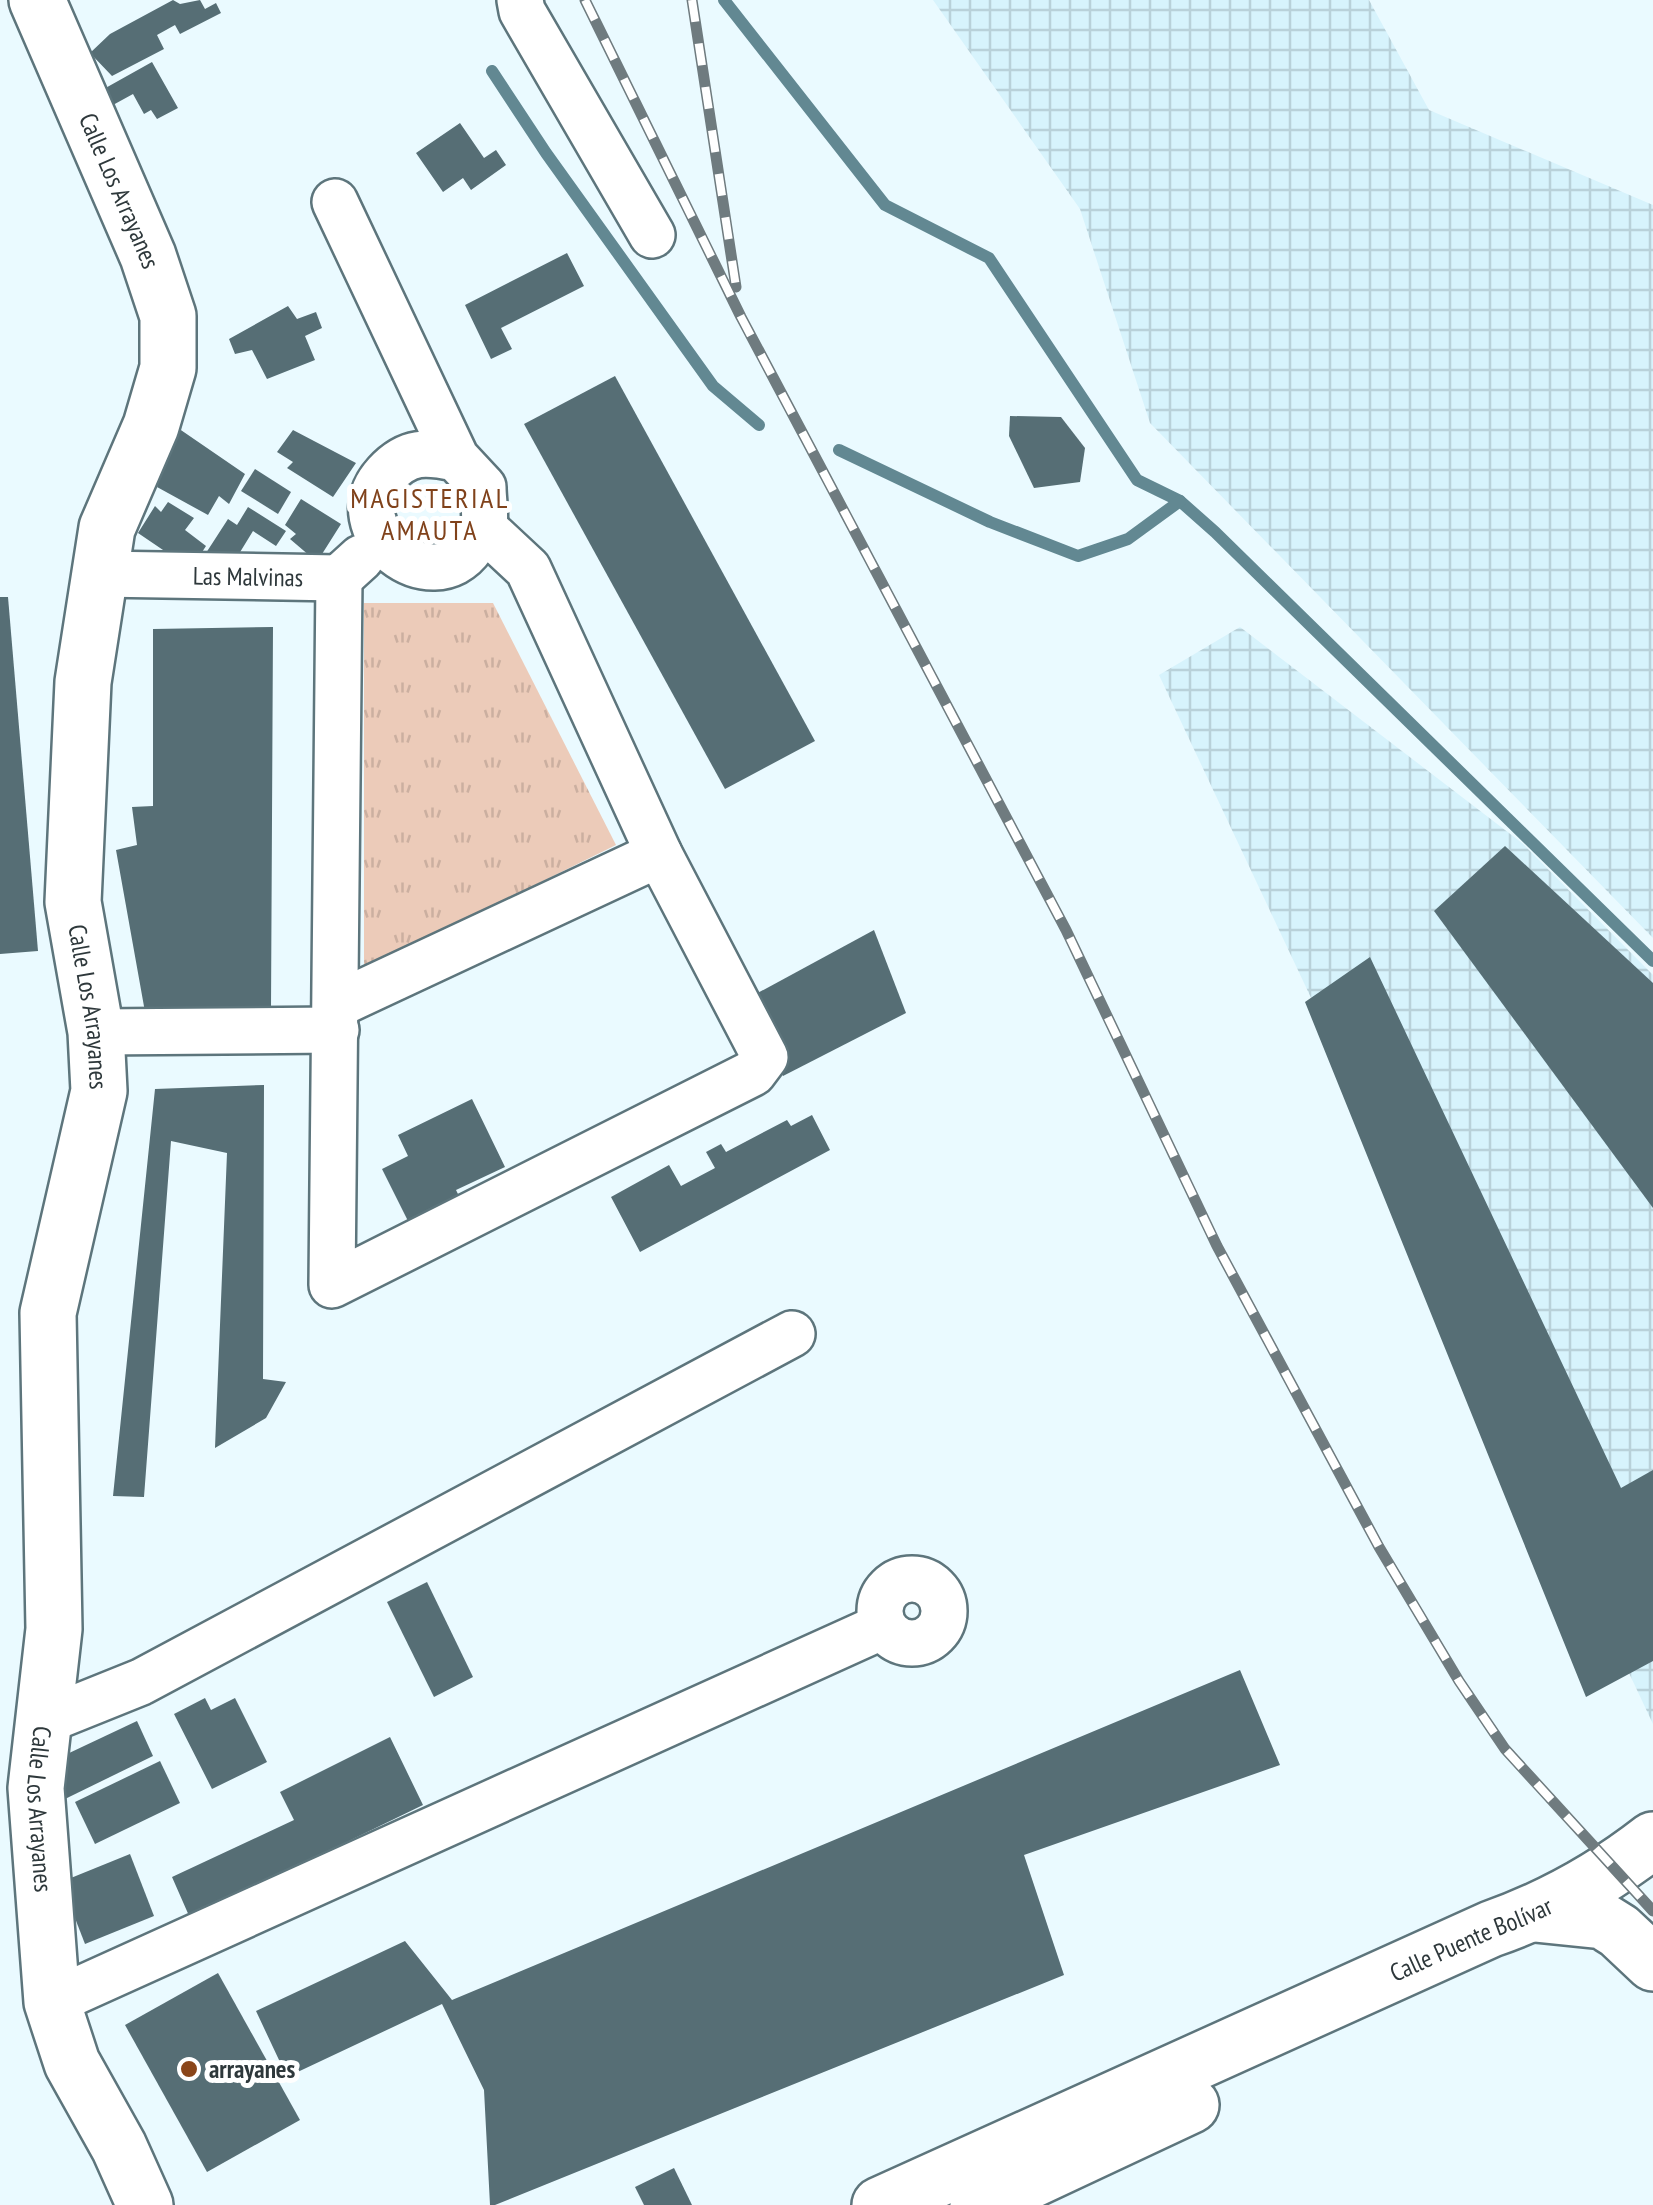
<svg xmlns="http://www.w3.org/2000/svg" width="1653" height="2205" viewBox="0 0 1653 2205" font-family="'PT Sans Narrow',sans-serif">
	<defs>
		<pattern id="industrial-grid" width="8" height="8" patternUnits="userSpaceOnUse" patternTransform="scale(2.5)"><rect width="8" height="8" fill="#d7f3fc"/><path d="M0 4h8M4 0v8" fill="none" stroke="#b9d1d9"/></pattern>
		<pattern id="grass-tufts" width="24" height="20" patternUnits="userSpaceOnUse" patternTransform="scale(2.5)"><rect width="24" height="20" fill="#eccbb9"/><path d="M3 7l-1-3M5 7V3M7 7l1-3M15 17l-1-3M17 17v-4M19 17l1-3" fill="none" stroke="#cbafa0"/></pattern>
	</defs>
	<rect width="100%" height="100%" fill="#eafaff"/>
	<g fill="url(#industrial-grid)">
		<path d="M933,0H1369L1429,110L1653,205V938L1150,423L1080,209Z"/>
		<path d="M1240,627L1522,843L1653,975V1724L1159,675Z"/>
	</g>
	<path fill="url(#grass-tufts)" d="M364,603H493L616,845L364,969Z"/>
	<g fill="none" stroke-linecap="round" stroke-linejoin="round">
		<g stroke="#628892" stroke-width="12">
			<path d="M724,0L885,205L989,258L1137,480L1180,501L1215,532L1653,961"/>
			<path d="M492,71L546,153L713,386L759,425"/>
			<path d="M839,450L990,522L1078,556L1128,539L1180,501"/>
		</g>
	</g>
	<g fill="#566e75">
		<path d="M173,0L180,4L200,0L205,9L216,3L221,13L180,34L175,25L157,35L164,49L112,76L90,53L110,34Z"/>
		<path d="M152,62L178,108L157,119L151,110L144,114L133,94L102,111L93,95Z"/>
		<path d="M460,123L484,158L496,150L506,165L471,190L463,178L443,192L416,153Z"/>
		<path d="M567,253L584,286L501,328L512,349L491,359L465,305Z"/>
		<path d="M288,306L297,319L316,312L322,328L305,336L315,360L267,379L252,350L235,354L229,339Z"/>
		<path d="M615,376L815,741L725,789L524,424Z"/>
		<path d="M1010,416L1061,417L1085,448L1080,482L1034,488L1009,436Z"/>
		<path d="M175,426L245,474L229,504L219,496L208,515L157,487Z"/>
		<path d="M293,430L356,463L333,497L287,468L293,462L277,452Z"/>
		<path d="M255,469L291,492L278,514L241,491Z"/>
		<path d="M301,499L341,524L317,562L290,539L296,534L285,525Z"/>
		<path d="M168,502L194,518L185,530L206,546L191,569L138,533L155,506L161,512Z"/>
		<path d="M248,507L286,531L276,546L253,531L234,562H225L206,553L228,519L237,525Z"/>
		<path d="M0,597H8L38,951L0,954Z"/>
		<path d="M273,627L271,1009L145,1012L116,850L137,845L132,807L153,806V629Z"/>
		<path d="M1505,846L1653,983V1208L1434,911Z"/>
		<path d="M874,930L906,1013L783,1076L741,1002Z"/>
		<path d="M1370,957L1621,1488L1653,1470V1661L1586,1697L1305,1002Z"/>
		<path d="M264,1085L263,1379L286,1382L266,1418L215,1448L227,1153L171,1141L144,1497L113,1496L155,1089Z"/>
		<path d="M472,1099L505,1167L456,1190L463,1204L412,1229L382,1169L408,1156L398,1135Z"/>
		<path d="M812,1115L830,1150L640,1252L611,1197L669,1165L681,1186L715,1168L706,1152L721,1144L726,1152L787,1120L791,1126Z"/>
		<path d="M427,1582L473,1677L434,1697L387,1602Z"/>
		<path d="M1240,1670L1280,1765L1024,1855L1064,1975L495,2205H490L484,2090L442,2004L287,2077L256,2011L405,1941L452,2000Z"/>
		<path d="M205,1698L211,1710L235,1698L267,1762L212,1789L174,1714Z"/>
		<path d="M137,1721L153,1756L65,1799L48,1763Z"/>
		<path d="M390,1737L423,1805L190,1918L172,1877L294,1820L280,1792Z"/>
		<path d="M160,1761L180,1803L95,1844L75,1802Z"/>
		<path d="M130,1854L154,1916L85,1944L61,1882Z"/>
		<path d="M218,1973L300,2120L207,2172L125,2025Z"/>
		<path d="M674,2168L692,2205H644L635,2187Z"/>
	</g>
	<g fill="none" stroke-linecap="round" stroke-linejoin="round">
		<defs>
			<g id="minor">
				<path d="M520,0L522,11L652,235"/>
				<path d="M335,202L456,458L483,487C483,499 486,515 484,526C482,532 476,540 472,546C432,604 335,530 386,474C408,450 426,452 456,458"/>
				<path id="s1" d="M100,574L339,578L361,558"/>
				<path d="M339,578L332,1285L753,1073L765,1057L659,854L528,569L484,528"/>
				<path d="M336,1005L659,854"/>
				<path d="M96,1032L336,1030"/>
				<circle cx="912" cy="1611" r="32"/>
				<path d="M44,1721L141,1682L792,1334"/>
				<path d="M52,2002L883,1626"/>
			</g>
			<g id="tertiary">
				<path id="s2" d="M37,0L148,256L168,316V368L151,426L107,528L83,682L73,902L96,1032L99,1091L48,1313L54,1629L36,1788L52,2002L72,2063L119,2147L145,2205"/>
				<path d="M1535,1914L1603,1921L1619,1931L1653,1963"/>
				<path id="s3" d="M880,2205L1491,1929C1551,1908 1603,1879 1653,1840"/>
				<path d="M978,2205L1191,2105"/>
			</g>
		</defs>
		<use href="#minor" stroke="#5d757c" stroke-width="50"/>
		<use href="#tertiary" stroke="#5d757c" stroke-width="60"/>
		<use href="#minor" stroke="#fff" stroke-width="45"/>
		<use href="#tertiary" stroke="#fff" stroke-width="55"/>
		<defs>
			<g id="rail">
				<path d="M585,0L741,317L1066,930L1217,1246L1379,1547L1459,1681L1505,1749L1653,1911"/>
				<path d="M692,0L736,287"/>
			</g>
		</defs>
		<use href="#rail" stroke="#6f7b7f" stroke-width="11"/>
		<use href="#rail" stroke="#fff" stroke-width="8" stroke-dasharray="22" stroke-linecap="butt"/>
	</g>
	<circle fill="#8a461a" stroke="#fff" stroke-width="4" cx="189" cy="2069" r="10"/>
	<g text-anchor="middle" stroke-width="10" stroke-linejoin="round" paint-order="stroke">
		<g font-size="25" fill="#2e383b" stroke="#fff">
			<text dy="9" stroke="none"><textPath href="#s2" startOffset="208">Calle Los Arrayanes</textPath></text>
			<text dy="9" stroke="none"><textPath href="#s1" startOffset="148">Las Malvinas</textPath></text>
			<text dy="9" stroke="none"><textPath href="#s2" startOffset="1048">Calle Los Arrayanes</textPath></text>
			<text dy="9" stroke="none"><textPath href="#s2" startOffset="1858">Calle Los Arrayanes</textPath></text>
			<text dy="9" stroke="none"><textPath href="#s3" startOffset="648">Calle Puente Bolívar</textPath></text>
		</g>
		<g font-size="25" font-weight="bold" fill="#2e383b" stroke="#fff" text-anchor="start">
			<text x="209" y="2078">arrayanes</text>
		</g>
		<g font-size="28" letter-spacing="2.5" fill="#80421b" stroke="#fff">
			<text x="430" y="508">MAGISTERIAL<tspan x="430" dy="32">AMAUTA</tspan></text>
		</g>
	</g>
</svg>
